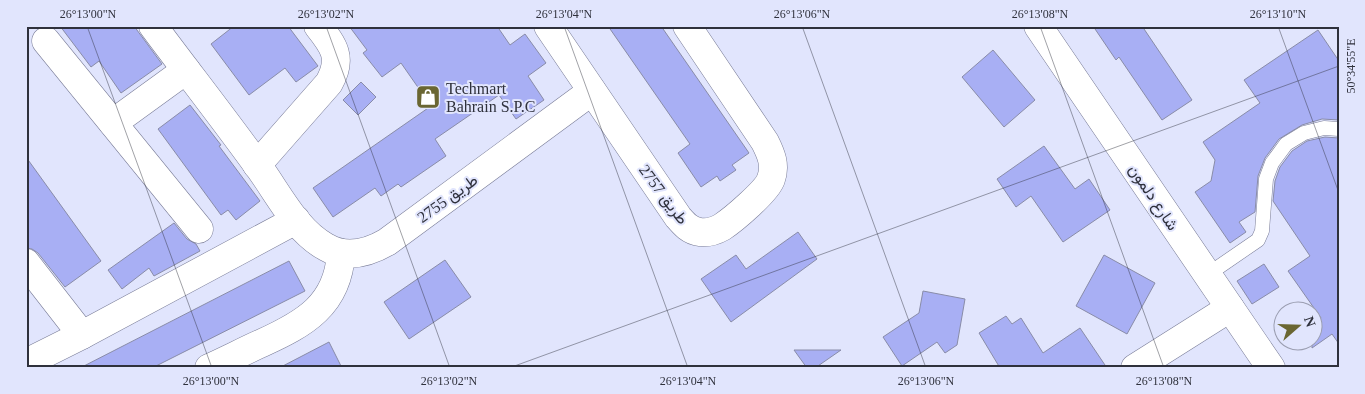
<svg xmlns="http://www.w3.org/2000/svg" width="1365" height="394" viewBox="0 0 1365 394" font-family="'Times New Roman',Vazirmatn,serif">
	<rect width="100%" height="100%" fill="#e1e5fd"/>
	<g fill="#a8aff4" stroke="#898ca8">
		<path d="M60,26H134L162,64L121,93L99,61L91,67Z"/>
		<path d="M234,26H288L318,66L296,82L285,68L249,95L211,44Z"/>
		<path d="M349,26H497L510,45L525,34L546,63L528,76L544,100L516,119L499,95L435,139L446,156L401,187L398,184L381,196L375,188L333,217L313,188L431,106L401,63L382,77L363,53L367,50Z"/>
		<path d="M608,26H661L749,153L732,165L736,170L720,181L717,176L701,187L678,153L690,144Z"/>
		<path d="M1093,26H1142L1192,100L1162,120L1119,57L1116,60Z"/>
		<path d="M1318,30L1339,61V120L1322,119L1302,125L1279,139L1265,158L1258,176L1255,212L1239,222L1246,232L1230,243L1195,192L1211,181L1215,160L1203,142L1260,103L1244,80Z"/>
		<path d="M993,50L1035,100L1004,127L962,77Z"/>
		<path d="M361,82L376,97L358,115L343,100Z"/>
		<path d="M190,105L221,145L219,146L260,201L236,220L228,210L221,215L158,129Z"/>
		<path d="M1325,137L1339,138V344L1332,334L1312,348V324L1321,318L1288,271L1310,256L1273,201L1275,181L1280,167L1292,151L1307,141Z"/>
		<path d="M1044,146L1075,189L1089,179L1110,210L1063,242L1031,196L1016,207L997,179Z"/>
		<path d="M26,157L101,261L65,287L38,253L32,249L26,248Z"/>
		<path d="M174,223L187,239L196,244L200,251L154,276L149,268L122,289L108,270Z"/>
		<path d="M798,232L817,259L731,322L701,279L736,255L746,269Z"/>
		<path d="M1104,255L1155,283L1127,334L1076,306Z"/>
		<path d="M445,260L471,297L409,339L384,302Z"/>
		<path d="M289,261L305,291L152,368H80Z"/>
		<path d="M1264,264L1279,287L1252,304L1237,281Z"/>
		<path d="M923,291L965,299L957,345L945,353L937,342L902,366L883,337L919,313Z"/>
		<path d="M1006,316L1012,324L1021,318L1043,353L1080,328L1107,368H1000L979,333Z"/>
		<path d="M329,342L342,368H279Z"/>
		<path d="M794,350H841L815,368H807Z"/>
	</g>
	<g fill="none" stroke-linecap="round" stroke-linejoin="round">
		<defs>
			<path id="lane" d="M1207,275L1258,240L1262,231L1266,179L1272,163L1286,144L1304,133L1324,128L1339,129"/>
			<g id="street">
				<path d="M153,26C188,73 224,119 258,166C278,193 296,231 326,247C346,259 368,253 387,242L592,91"/>
				<path d="M548,26L678,217C684,224 690,231 700,232C707,233 715,231 722,227C734,219 767,191 771,179C776,165 771,154 765,142L687,26"/>
				<path d="M1038,26L1271,368"/>
				<path d="M46,41L199,229"/>
				<path d="M113,123L186,70"/>
				<path d="M257,165L329,83C343,58 334,46 318,26"/>
				<path d="M26,263L82,335"/>
				<path d="M26,363L82,335L296,220"/>
				<path d="M209,368C227,360 244,351 262,343C304,324 338,305 341,253"/>
				<path d="M1135,368L1230,308"/>
			</g>
		</defs>
		<use href="#lane" stroke="#797c97" stroke-width="15"/>
		<use href="#street" stroke="#797c97" stroke-width="29"/>
		<use href="#lane" stroke="#fff" stroke-width="14"/>
		<use href="#street" stroke="#fff" stroke-width="28"/>
	</g>
	<path fill="none" stroke="#2f313c" stroke-width="1" stroke-opacity="0.45" d="M87,26L212,368M326,26L450,368M564,26L688,368M802,26L926,368M1040,26L1164,368M1278,26L1339,193M509,368L1339,66"/>
	<defs>
		<symbol id="shop-square" viewBox="-11 -11 22 22"><rect x="-9" y="-9" width="18" height="18" rx="4" fill="#6a6632" stroke="#e1e5fd"/><path d="M-5-2.5h2.3a2.7 3.5 0 0 1 5.4 0H5L5.5 6h-11ZM-1.5-2.5h3a1.5 2.3 0 0 0-3 0Z" fill="#fff"/></symbol>
	</defs>
	<g fill-rule="evenodd">
		<use href="#shop-square" x="414" y="83" width="28" height="28"/>
	</g>
	<g text-anchor="middle" stroke-width="4" stroke-linejoin="round" paint-order="stroke">
		<g font-size="16" fill="#2f313c" stroke="#e1e5fd" text-anchor="start">
			<text x="446" y="94">Techmart<tspan x="446" dy="18">Bahrain S.P.C</tspan></text>
		</g>
		<g font-size="16" fill="#2f313c" stroke="#e1e5fd">
			<text transform="translate(664 194) rotate(53)" y="6">طريق 2757</text>
			<text transform="translate(1154 197) rotate(56)" y="6">شارع دلمون</text>
			<text transform="translate(447 198) rotate(-36)" y="6">طريق 2755</text>
		</g>
	</g>
	<rect width="1365" height="394" fill="none" stroke="#e1e5fd" stroke-width="55"/>
	<g transform="translate(1298 326) rotate(70)"><circle r="24" fill="#e1e5fd" stroke="#9a9db0"/>
	<path d="M0-4L9 19L0 12L-9 19Z" fill="#6a6632"/>
	<text y="-8" font-size="14" font-weight="bold" text-anchor="middle" fill="#2f313c">N</text>
	</g>
	<rect x="28" y="28" width="1310" height="338" fill="none" stroke="#2f313c" stroke-width="2"/>
	<g font-size="12" text-anchor="middle" fill="#2f313c">
		<text x="88" y="18">26°13'00"N</text>
		<text x="326" y="18">26°13'02"N</text>
		<text x="564" y="18">26°13'04"N</text>
		<text x="802" y="18">26°13'06"N</text>
		<text x="1040" y="18">26°13'08"N</text>
		<text x="1278" y="18">26°13'10"N</text>
		<text transform="translate(1351 66) rotate(-90)" y="4">50°34'55"E</text>
		<text x="211" y="385">26°13'00"N</text>
		<text x="449" y="385">26°13'02"N</text>
		<text x="688" y="385">26°13'04"N</text>
		<text x="926" y="385">26°13'06"N</text>
		<text x="1164" y="385">26°13'08"N</text>
	</g>
</svg>
